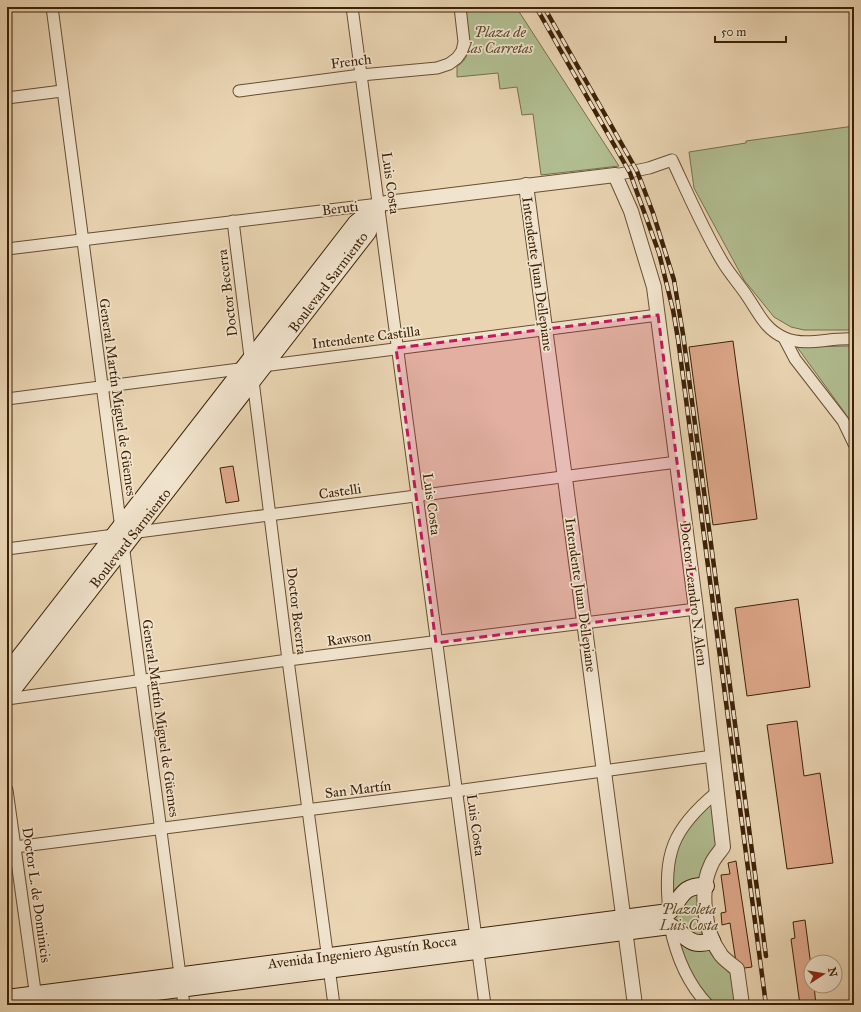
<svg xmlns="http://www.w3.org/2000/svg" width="861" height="1012" viewBox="0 0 861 1012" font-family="'IM FELL Great Primer',serif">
	<rect width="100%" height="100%" fill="#ead5b3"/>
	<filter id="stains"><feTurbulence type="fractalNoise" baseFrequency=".005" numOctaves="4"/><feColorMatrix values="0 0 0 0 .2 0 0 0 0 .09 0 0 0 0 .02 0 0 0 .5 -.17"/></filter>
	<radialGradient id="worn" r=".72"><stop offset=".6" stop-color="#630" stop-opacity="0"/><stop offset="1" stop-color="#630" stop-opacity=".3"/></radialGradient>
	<g fill="#b1be91" stroke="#76704c">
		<path d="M463,7H516L619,166L541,175L533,114L522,115L517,87L500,89L498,73L457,77V66C477,56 466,25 463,7Z"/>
		<path d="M854,126V330H804L791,327L774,317L744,280L694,188L689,152L746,143V141Z"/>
		<path d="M848,346L854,349V432L845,413L797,347Z"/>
		<path d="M717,792L723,847L711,865L707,924L737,969L742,1005H708L699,996L670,926L669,912L673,843Z"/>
	</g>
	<g fill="#dfa88b" stroke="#3c2107">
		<path d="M733,341L757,519L713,525L689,347Z"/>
		<path d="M233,466L239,501L226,503L220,468Z"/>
		<path d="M798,599L810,687L747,696L735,608Z"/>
		<path d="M797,721L804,776L820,773L833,863L787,869L767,725Z"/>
		<path d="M736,861L752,967L737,969L730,923L722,925L721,913L726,912L721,875L730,874L728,863Z"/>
		<path d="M805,920L811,966V986H814L816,1005H800L791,939L795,938L793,922Z"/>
	</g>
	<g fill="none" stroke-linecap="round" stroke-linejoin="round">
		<defs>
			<g id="minor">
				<path d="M52,7L184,1005"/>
				<path d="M352,7L485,1005"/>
				<path d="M239,91L361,75L437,68L449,64L457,58L462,51L464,42L460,7"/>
				<path d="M7,98L62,91"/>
				<path d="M615,175L649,168L672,160C688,194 703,229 722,261C729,273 739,284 747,296C758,312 765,330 785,338C807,347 831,337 854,339"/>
				<path d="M233,221L288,660L334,1005"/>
				<path d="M7,249L379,204"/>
				<path d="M784,338L795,359L843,421L854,444"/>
				<path d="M7,399L658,315"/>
				<path d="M7,549L677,462"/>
				<path d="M7,699L288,660L696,609"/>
				<path d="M7,790L37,1005"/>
				<path d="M7,848L456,791L713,756"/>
				<path d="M669,912C663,854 672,829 717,792"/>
				<path d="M670,926C676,956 687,983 708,1005"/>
			</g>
			<g id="tertiary">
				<path d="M526,185L635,1005"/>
				<path d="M379,204L615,175L631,211L654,287L696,609L723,847C719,853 713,859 711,865C699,890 704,932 721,955C725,960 732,965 737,969L742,1005"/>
			</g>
			<g id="secondary">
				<path d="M7,673L356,223L378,205"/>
				<path d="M7,697L368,232L379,204"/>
				<path d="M7,998L669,912C682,898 681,885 706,886"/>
				<path d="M56,1005L670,926C688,936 689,948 712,941"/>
			</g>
		</defs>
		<use href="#minor" stroke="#684e32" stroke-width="13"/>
		<use href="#tertiary" stroke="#684e32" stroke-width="16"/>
		<use href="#secondary" stroke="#3c2107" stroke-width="18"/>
		<use href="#minor" stroke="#f1e4ce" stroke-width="11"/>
		<use href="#tertiary" stroke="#f1e4ce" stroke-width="14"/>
		<use href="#secondary" stroke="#f1e4ce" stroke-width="16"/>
		<defs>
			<g id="rail">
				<path d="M536,7L630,173L659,253L673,310L678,339L766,1005"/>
				<path d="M544,7L637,171L653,213L674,280L683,334L766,956"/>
			</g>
		</defs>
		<use href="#rail" stroke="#3c2107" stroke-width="4.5"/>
		<use href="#rail" stroke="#f1e4ce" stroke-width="3" stroke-dasharray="9" stroke-linecap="butt"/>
	</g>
	<path fill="#c2185b" fill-opacity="0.2" stroke="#c2185b" stroke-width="3" stroke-dasharray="8 5" stroke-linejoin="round" d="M658,315L696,609L436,643L396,348Z"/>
	<g text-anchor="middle" stroke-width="3.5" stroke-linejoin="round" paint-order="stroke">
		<g font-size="14" font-style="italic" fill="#59482a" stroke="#f1e4ce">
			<text x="500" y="37">Plaza de<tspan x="500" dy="16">las Carretas</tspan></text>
			<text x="689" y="914">Plazoleta<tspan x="689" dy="16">Luis Costa</tspan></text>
		</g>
		<g font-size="14" fill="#3c2107" stroke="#f1e4ce">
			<text transform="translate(351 61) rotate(-7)" y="5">French</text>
			<text transform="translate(391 183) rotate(82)" y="5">Luis Costa</text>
			<text transform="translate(340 208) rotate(-7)" y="5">Beruti</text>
			<text transform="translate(538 274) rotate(82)" y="5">Intendente Juan Dellepiane</text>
			<text transform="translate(328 282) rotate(-53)" y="5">Boulevard Sarmiento</text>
			<text transform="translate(227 293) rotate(-97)" y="5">Doctor Becerra</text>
			<text transform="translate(366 337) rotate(-7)" y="5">Intendente Castilla</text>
			<text transform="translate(118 397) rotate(82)" y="5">General Martín Miguel de Güemes</text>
			<text transform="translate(340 491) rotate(-8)" y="5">Castelli</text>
			<text transform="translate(432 504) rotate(82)" y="5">Luis Costa</text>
			<text transform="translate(130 538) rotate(-52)" y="5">Boulevard Sarmiento</text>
			<text transform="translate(694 594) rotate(83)" y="5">Doctor Leandro N. Alem</text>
			<text transform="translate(581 595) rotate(82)" y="5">Intendente Juan Dellepiane</text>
			<text transform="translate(297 611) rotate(83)" y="5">Doctor Becerra</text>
			<text transform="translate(349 638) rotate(-7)" y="5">Rawson</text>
			<text transform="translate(161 718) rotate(82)" y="5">General Martín Miguel de Güemes</text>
			<text transform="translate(358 789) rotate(-7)" y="5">San Martín</text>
			<text transform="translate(476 825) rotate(82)" y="5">Luis Costa</text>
			<text transform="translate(37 895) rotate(82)" y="5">Doctor L. de Dominicis</text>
			<text transform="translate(362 952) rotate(-7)" y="5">Avenida Ingeniero Agustín Rocca</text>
		</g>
	</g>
	<rect width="861" height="1012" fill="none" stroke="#ead5b3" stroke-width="24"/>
	<rect x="8" y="8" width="845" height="996" fill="none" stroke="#3c2107" stroke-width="2"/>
	<rect x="12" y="12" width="837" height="988" fill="none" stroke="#3c2107"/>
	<g transform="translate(823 974) rotate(78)"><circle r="19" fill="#f1e4ce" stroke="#a9967e"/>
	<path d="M0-3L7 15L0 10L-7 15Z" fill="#8f2418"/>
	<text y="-6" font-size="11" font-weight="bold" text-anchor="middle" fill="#3c2107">N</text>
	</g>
	<path d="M715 36v6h71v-6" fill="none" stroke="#3c2107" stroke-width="2"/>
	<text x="721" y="36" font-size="12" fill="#3c2107" stroke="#f1e4ce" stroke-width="3" paint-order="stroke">50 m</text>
	<rect width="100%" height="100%" filter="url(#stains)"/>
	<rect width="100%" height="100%" fill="url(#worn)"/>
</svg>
